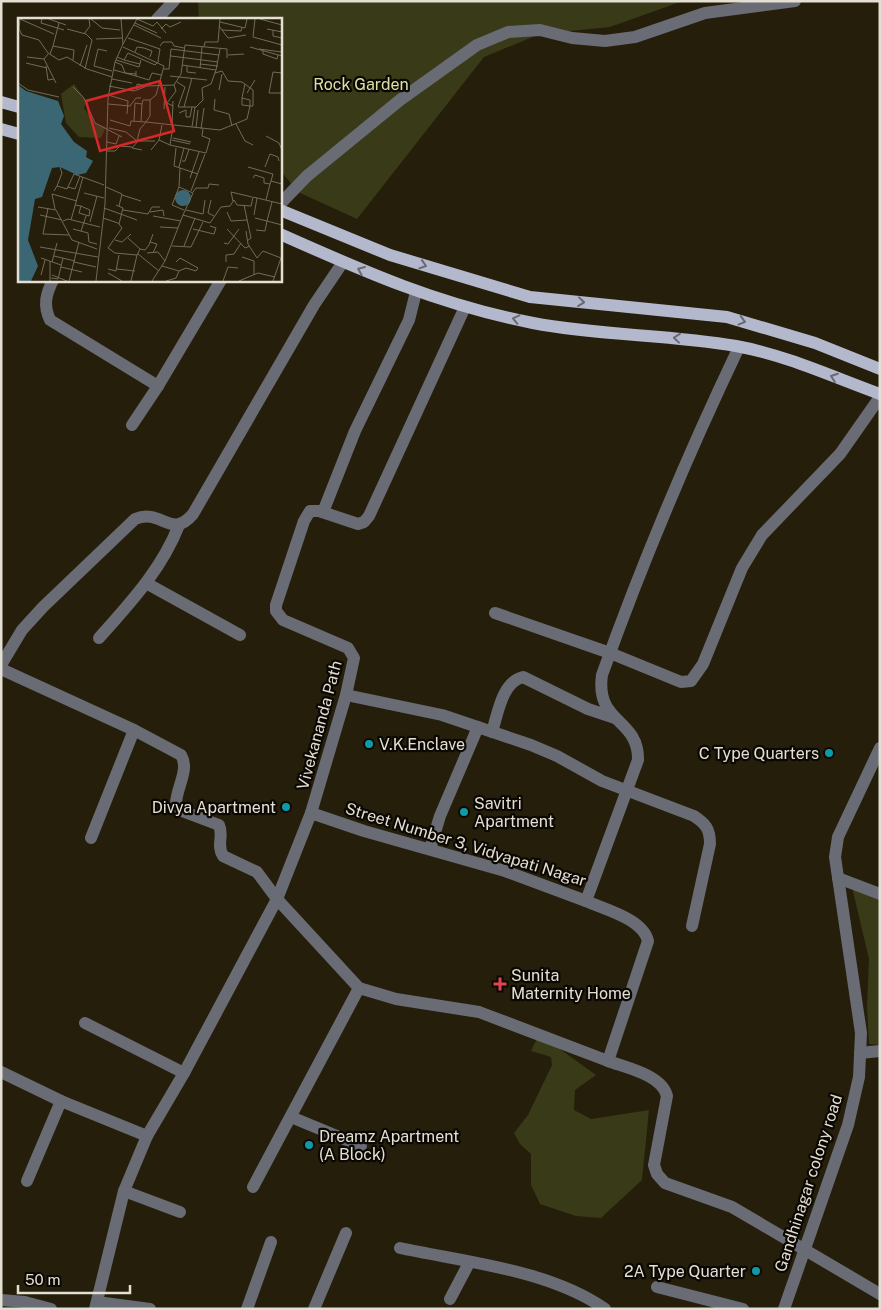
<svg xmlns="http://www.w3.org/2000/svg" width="881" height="1310" viewBox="0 0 881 1310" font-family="'Public Sans',sans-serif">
	<rect width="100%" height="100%" fill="#251e0a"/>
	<g fill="#383a18">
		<path d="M198,1H683L610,27L540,34L484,57L357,219L298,192L280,170V19H199Z"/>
		<path d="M852,887L880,897V1045L869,1044L867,1007L869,959Z"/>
		<path d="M539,1034L596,1075L575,1090L574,1110L591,1119L649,1110L642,1180L601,1218L576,1216L540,1204L531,1185V1154L520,1144L514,1133L528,1115L552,1065L551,1057L531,1051Z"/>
	</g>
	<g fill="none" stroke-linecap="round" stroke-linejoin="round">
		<g stroke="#696b75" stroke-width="12">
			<path d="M157,19L174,1"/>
			<path d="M280,204L307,176L400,100L477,45L508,32L540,30L572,38L605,41L635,37L705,13L795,1"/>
			<path d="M53,280C46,294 43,305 50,320L158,386"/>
			<path d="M465,307L369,516L364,522L358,524L319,511H310L304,521L276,605V611L283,620L348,648L354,658L346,695L311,813L277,899L359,988L396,999L479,1012L608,1061L648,941C643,919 606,910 586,901"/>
			<path d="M132,425L158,386L221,280"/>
			<path d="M323,512L355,431L409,320L416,292"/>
			<path d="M146,583L240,635"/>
			<path d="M495,613L610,653L681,682L691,681L703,664L742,568L762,535L840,454L880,397"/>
			<path d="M99,638C130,603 162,569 179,525"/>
			<path d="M1,665L22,630L43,607L135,519C162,508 171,540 193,514L314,305L343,262"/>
			<path d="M1,669L134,730L181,755C190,770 176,788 176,804L182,811L219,825C224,836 216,845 223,856L257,872L277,899L184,1073L147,1136L124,1191L95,1309"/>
			<path d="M346,695L442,715L531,745L557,756L602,781L694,816C706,824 710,829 710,844L692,926"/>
			<path d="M492,732C498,713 502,682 523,677L588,709L615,718"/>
			<path d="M311,813L364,831L505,871L586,901L638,760C639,718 595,724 602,675C642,563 688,454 739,347"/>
			<path d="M91,838L134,730"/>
			<path d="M430,849L440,816L478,727"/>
			<path d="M838,878L880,894"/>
			<path d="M85,1023L184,1073"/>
			<path d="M860,1053L880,1051"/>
			<path d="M608,1061C627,1068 662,1075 667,1096L654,1165L657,1174L665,1183L732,1207L880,1294"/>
			<path d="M1,1072L61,1101L147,1136"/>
			<path d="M291,1117L361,1146"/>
			<path d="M27,1181L61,1101"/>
			<path d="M253,1187L359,988"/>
			<path d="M124,1191L180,1212"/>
			<path d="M400,1248C465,1262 550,1270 605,1309"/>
			<path d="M657,1287L743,1309"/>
			<path d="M450,1299L469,1263"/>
			<path d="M1,1300L25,1302L51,1309"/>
			<path d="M97,1302L150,1309"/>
			<path d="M247,1309L271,1242"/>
			<path d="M314,1309L346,1233"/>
			<path d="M784,1309L848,1125L859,1077L861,1033L835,857L838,837L880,748"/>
		</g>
		<g stroke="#b4b8cd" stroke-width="12">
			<path d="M1,102L19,107"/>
			<path d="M1,129L19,134"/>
			<path d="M280,210L390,255L530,297L727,317L815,343L880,369"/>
			<path d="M280,234C365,272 440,305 533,323C600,336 669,334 736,346C786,355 833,377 880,394"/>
		</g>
	</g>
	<defs><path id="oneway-chevron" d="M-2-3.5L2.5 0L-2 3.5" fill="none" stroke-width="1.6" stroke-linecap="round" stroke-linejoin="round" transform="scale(1.25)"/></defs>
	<g stroke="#686972">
		<use href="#oneway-chevron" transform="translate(423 265) rotate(18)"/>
		<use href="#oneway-chevron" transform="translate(361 270) rotate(-157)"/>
		<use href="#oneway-chevron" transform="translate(581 302) rotate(6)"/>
		<use href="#oneway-chevron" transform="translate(516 319) rotate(-167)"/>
		<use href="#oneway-chevron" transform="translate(742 321) rotate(15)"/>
		<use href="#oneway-chevron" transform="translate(677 338) rotate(-174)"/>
		<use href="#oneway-chevron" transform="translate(834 377) rotate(-160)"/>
	</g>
	<g fill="#0f9aa8" stroke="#0b0803" stroke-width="2">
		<circle cx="369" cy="744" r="5"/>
		<circle cx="829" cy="753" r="5"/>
		<circle cx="286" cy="807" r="5"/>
		<circle cx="464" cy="812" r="5"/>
		<circle cx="309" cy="1145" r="5"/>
		<circle cx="756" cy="1271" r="5"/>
	</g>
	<path fill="#e0444e" stroke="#0b0803" stroke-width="2" d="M497.5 976.5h5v5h5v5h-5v5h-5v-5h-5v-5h5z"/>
	<g text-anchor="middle" stroke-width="4.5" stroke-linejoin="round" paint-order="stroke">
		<g font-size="16" fill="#dbe1a1" stroke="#0b0803">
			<text x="361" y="90">Rock Garden</text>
		</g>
		<g font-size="16" fill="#e4dfd3" stroke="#0b0803">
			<text transform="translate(319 725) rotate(-75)" y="6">Vivekananda Path</text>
			<text transform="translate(466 844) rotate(17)" y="6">Street Number 3, Vidyapati Nagar</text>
			<text transform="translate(808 1183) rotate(-72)" y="6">Gandhinagar colony road</text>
		</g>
		<g font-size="16" fill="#e4dfd3" stroke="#0b0803" text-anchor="start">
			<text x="379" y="750">V.K.Enclave</text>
			<text x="819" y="759" text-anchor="end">C Type Quarters</text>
			<text x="474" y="809">Savitri<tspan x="474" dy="18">Apartment</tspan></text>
			<text x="276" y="813" text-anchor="end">Divya Apartment</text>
			<text x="511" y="981">Sunita<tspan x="511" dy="18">Maternity Home</tspan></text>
			<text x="319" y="1142">Dreamz Apartment<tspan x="319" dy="18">(A Block)</tspan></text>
			<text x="746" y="1277" text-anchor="end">2A Type Quarter</text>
		</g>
	</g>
	<g transform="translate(18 18)">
		<rect width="264" height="264" fill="#251e0a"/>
		<path d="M56,66L69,84L66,90L77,105L88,109L83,120L61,119L48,105L43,76Z" fill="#383a18"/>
		<path d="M0,67L8,73L40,83L46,98L43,106L56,124L69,133L68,139L75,143L68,155L59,157L42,149L34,150L24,179L17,181L10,222L20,248L13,263H0ZM157 180a8 8 0 1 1 16 0a8 8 0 1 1-16 0Z" fill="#3b6775"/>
		<path fill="none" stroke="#716b5a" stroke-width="1" d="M2,1L1,11L4,17L21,22L30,35L41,42L49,39L69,51L94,59M2,1L36,16M24,1L23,5L46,12M31,1L48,7M73,1L84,10L102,12M119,1L135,8L139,4L148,15M237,1L235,19L264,27M242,1L264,7M202,4L227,10L229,1M117,5L139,15M116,7L143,20M201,8L210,20L228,17M49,11L68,16L74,22L67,51M143,11L148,6L152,9L163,4M249,11L264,14M204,12L223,13L224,9M255,12V18L264,20M66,16L72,8L71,1M110,20L142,31L140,43M78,21L104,20M105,26L119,1M35,28L41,5M142,28L145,24H154L156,28L166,30M105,29L146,48L138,77L132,82M186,29L187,24H200L202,1M232,29L264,38M153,31L201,37M241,31L264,34M89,33L80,31L76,48L94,53M245,33V36L259,41L260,37M117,34L119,29L126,30L134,33L132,39M110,35L137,47L141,43M30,36L26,41L38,65M32,36L35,28L56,32L55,42M210,37L226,36M153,38L200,44M9,39L26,41M99,39L106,42L110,35M98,42L121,49L123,42M106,42L122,46M97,44L104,47L107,55L118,56M8,45L29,50M182,46L200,48M28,48L30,62L36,61M62,48L69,27M169,48V54L178,55M182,50L184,29M146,51H151L153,31M96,52L118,58M198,52L202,31M118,53V58L131,62L134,55L143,57M264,55L255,54L251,75H264M152,58L189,62M94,61L114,65M159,64L167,69L160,89H178L185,82L184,70L193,66L198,52L164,47M0,65L10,72L41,79M91,68L116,73L129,68L156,67L163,56L167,27L209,31V40M55,69L66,80L77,105L104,119M119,72V66L128,68M201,72L204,56M229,75L237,62M90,77L110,83L109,96M224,80L232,82V88L224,87V80L225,75L227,66M197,81L196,92L211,96L214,108M117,85L124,86L123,103M90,86L112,88L118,80H123M124,86L125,82H132V98M155,88L149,85L158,73L156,67M166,89L174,60M146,91L147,69M161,95L168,92V99H172L174,89M92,102L112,108L113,103L128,104L132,98M116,103L117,85M218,106L227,123L235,127M154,108L155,83M174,109L177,89M91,110L108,114L119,123H137M178,110L180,92M183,111L186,90M248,118L261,125L264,132M155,120L173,124M141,122L152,127L155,108M154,122L172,126M119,123L122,111L128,104L202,112L229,101L232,88H235V72L224,64L210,63L204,53L197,55M120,123L114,130L124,132M89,124L98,126L101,118M152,127L188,135L192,121L184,118L185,111M158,130L156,148L162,150L161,169M133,132L141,122L144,107M89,133H97L102,128L114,129M164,143H167L171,131M161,149L166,130M230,149L255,156L253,163L264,166M247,149L252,136L260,139L261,143M162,150L180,156M172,160L181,134M235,160L237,157L246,160V165L252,166L253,163M39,168L44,155L42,149M50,169L57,171L62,158M88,169L104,176L101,188M36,173L39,168L49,171L56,156L86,167M173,173L187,136M175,174L178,170H190L191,166L201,167M66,175L86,180M104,177L123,183M193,182L190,195L196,198M248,182L252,166M215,183L213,174L234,179M57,187L63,188L65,189L72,192L71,198L61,195L63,188M98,187L105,190L101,206M226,187L233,220L229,223M20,189L38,192L54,222L79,231M30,190L25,216L51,217M86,190L119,202M37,191L34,176L59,183M105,192L130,196L134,189H142M168,192L185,196L187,182M132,194L145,192L146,198M209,194L213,203L229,202M22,197L44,202M165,197L175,175L161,169L154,187L166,192M236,197L239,180M135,198L163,203M85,200L100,205L104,210L90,230L97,235L119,237L122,231L127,232L131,227L135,216M237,200L249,203L254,184M53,202L65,159M45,203L50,201L82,209M72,204L79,178M142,209L160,210M55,211L70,215L71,224L79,226M175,211L196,216L198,210L192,208M209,211L227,230L232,228M238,212L247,213L249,203L264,207M63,213L68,198M228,213L230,226L239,240L245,233L263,240M110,220L122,231M97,222L104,224L113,216M132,224L139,226L135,235M206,225L210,226L221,211M154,228L173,229L185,204M166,228L177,200M22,229L80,239M129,235L140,234L147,243M120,236L141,253M36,238L57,243M224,239L236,243V257M23,240L43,247M34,244L39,225M56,244L78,249M208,244V237L216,236L223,225M144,248L161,253L168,250L178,253L180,250L162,240L158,244M43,249L64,254M90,251L98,253L101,237M99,251L117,253M90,255L104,263M23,257L27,242M34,257L49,263M33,260L40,261L45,240M32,263V243M51,263L61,224M78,263L87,186L90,80L97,44L105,26L103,1M113,263L119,237M134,263L147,243L165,197L192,205L203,189L212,188L216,182L219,187L233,188L235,179L264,186M148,263L158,260L161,253M205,263L210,249L220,250M221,263L240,255L257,259M255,263L263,240"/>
		<path fill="#d62828" fill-opacity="0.15" stroke="#d62828" stroke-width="2.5" d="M142,63L156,113L82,133L68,83Z"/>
		<rect width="264" height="264" fill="none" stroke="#e4dfd3" stroke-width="2.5"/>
	</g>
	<rect width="881" height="1310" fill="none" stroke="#e4dfd3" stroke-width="5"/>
	<path d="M18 1285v8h112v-8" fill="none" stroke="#e4dfd3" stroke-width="2.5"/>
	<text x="25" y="1285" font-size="15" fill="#e4dfd3" stroke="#0b0803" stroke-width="4" paint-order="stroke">50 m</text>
</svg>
